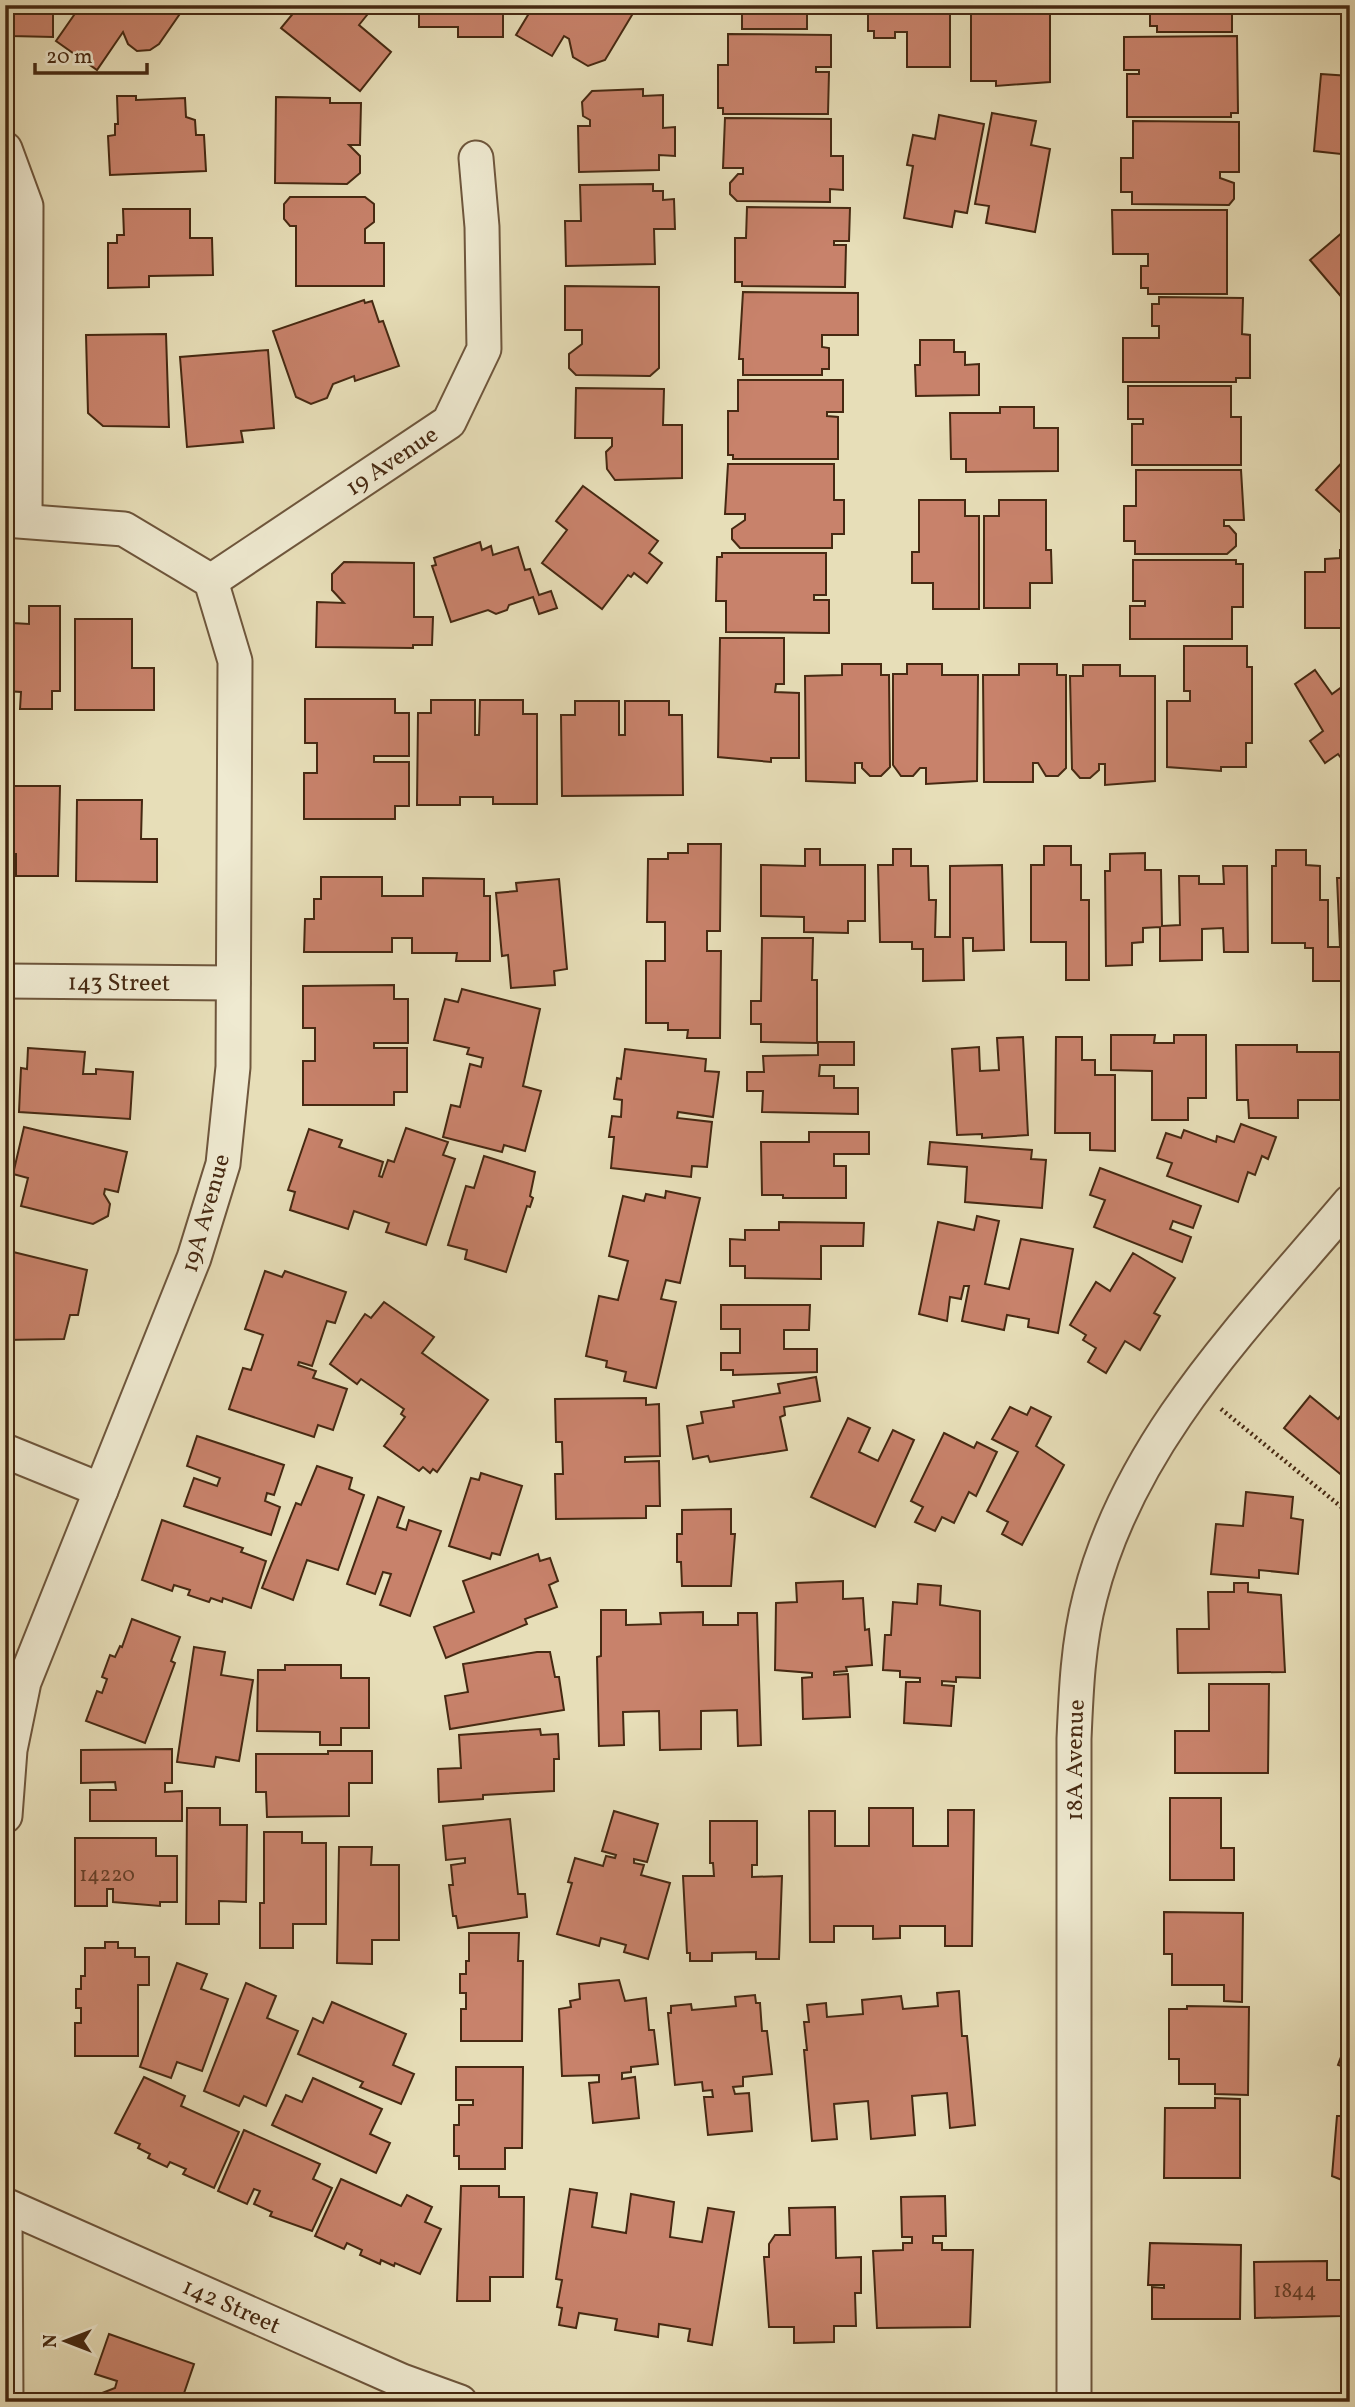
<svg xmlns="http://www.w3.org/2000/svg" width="1355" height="2407" viewBox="0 0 1355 2407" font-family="Vollkorn,serif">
	<rect width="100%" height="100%" fill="#e7deb8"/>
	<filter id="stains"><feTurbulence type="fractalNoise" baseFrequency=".00286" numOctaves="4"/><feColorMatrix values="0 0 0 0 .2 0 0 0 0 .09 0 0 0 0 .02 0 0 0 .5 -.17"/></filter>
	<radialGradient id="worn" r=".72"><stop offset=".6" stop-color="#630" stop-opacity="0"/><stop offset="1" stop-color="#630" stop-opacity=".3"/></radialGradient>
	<g fill="#c8826b" stroke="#462912" stroke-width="2">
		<path d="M5,5H53V37L11,36V32H5Z"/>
		<path d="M81,5H186L159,44L150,50L137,51L128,44L123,32L97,70L56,41Z"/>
		<path d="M300,5H375L359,25L391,52L360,91L281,28Z"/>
		<path d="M419,5H503V37H458V27H419Z"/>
		<path d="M534,5H638L605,60L588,66L573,57L569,39L564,36L552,56L516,35Z"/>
		<path d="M742,5H863V13H817V7H807V29H742Z"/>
		<path d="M868,5H950V67H907V32H895V38H874V31H868Z"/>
		<path d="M971,5H1034H1027V13H1050V82L996,86V81H971Z"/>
		<path d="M1150,5H1239V6H1232V32H1157V26H1150Z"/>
		<path d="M728,34L831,35V67H816V72H829L828,114H723V108H718V65H728Z"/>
		<path d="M1237,36L1238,113H1231V117H1127V74H1139V70H1124V37Z"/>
		<path d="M1321,74L1350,76V155L1314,151Z"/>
		<path d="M643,89V96L663,95V128L675,127V156L659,155V170L579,172L578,126H590V120L583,116L582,102L592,91Z"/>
		<path d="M117,96H136V100L185,98L186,117L195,120L196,135H204L206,171L110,175L108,136L115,135V124H118Z"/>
		<path d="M276,97L330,98V103H361L360,145H349L360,156V173L347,184L275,183Z"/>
		<path d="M992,113L1036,121L1031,145L1050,149L1035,232L986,223L989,206L975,204Z"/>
		<path d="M939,115L984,124L967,213L955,211L952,227L904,218L913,166L907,165L913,135L935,139Z"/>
		<path d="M725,118L831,119V156H843V190L830,189V202L737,201L730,194V183L738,174H743V168H723Z"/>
		<path d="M1133,121L1239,122V172H1220V178L1234,183V199L1229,205L1132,204V192H1121V158H1133Z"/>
		<path d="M653,184V191H663V200L674,199L675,229H654L655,264L566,266L565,221H581L580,185Z"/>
		<path d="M290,197H365L374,204V222L365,229V243H384V286H296V226H290L284,219V204Z"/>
		<path d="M747,207L850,208L849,241H834V245H846L845,287L742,286V282H735V238H746Z"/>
		<path d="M123,209H190V238H212L213,275L149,276V287L108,288V243H117V235H124Z"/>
		<path d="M1112,210H1227V294H1148V288H1141V266H1148V254H1113Z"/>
		<path d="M1350,226V307L1310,260Z"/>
		<path d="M565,286L659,287V368L650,376L576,375L569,368V354L582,344V330H565Z"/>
		<path d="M743,292L858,293V335H822V347L829,348V369H822V375H743V359H739Z"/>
		<path d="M1159,297L1243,298L1242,334L1250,335V378H1236V382H1123V338H1159V326H1152V304H1159Z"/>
		<path d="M364,300L365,303L372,301L379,322L383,321L399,366L355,381L354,376L333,384L327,398L311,404L296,397L273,331Z"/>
		<path d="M166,334L169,427L103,426L88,413L86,335Z"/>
		<path d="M920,340H954V352H965V365L979,364V395L916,396L915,365H920Z"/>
		<path d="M268,350L274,428L241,431L243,442L187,447L180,357Z"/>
		<path d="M738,380H843V412H827V416L838,417V459H733V455H728V411H738Z"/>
		<path d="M1128,386H1231V417H1241V465H1132V424H1143V419H1128Z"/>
		<path d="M576,388L664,389L663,425H682V478L615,480L607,469L606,452L612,446V438H575Z"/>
		<path d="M1000,407H1034V428H1058V471L966,472V459H951L950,413H1000Z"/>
		<path d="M1350,454V521L1316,490Z"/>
		<path d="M728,464H834V500H844V534H832V548H740L732,539V529L745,520V514H725Z"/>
		<path d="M1136,470H1241L1244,520H1224V526H1229L1236,534V546L1227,554H1135V541H1124V506H1136Z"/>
		<path d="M583,486L658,541L649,553L662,563L647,583L634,573L631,577L628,575L602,609L542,563L567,530L556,521Z"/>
		<path d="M919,500H965V516H979V609H933V583H912V552H919Z"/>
		<path d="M999,500H1046V550H1051L1052,583H1030V608H984V516H999Z"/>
		<path d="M480,542L482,550L491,546L493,555L518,547L525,570L530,569L539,595L551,591L557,608L539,614L533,597L509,605L507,610L496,614L488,610L451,622L432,566L436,565L434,558Z"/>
		<path d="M1340,550H1350V628H1305V572H1325V559L1340,558Z"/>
		<path d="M722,553H826V595H814V600H829V633L726,632V601H716L717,557H722Z"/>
		<path d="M1133,560H1236V564H1243V607H1232V639H1130V606H1145V601H1133Z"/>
		<path d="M344,562L414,563V617H433L432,645H413V648L316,647L317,602L344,603L332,590V574Z"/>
		<path d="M5,602H14L13,623L29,624V606H60V691H52V709H20L21,692L5,691Z"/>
		<path d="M75,619H132V668H154V710H75Z"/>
		<path d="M720,638H784V684H776L775,692L799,693V758H771V762L718,757Z"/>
		<path d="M1184,646H1247V667H1252V743H1246V767H1221V771L1167,767V701H1190V691H1184Z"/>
		<path d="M842,664H881V675H889L890,767L881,776H870L862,768V763H855V783L806,781L805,676L842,675Z"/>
		<path d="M907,664H942V675H978L977,781L926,784V768H920L913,776H901L893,765V674H907Z"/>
		<path d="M1019,664H1057V675H1066V768L1058,776H1046L1038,763H1033V782H984L983,675H1019Z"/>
		<path d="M1083,665H1120V676H1155V781L1105,785V764H1099V770L1090,778H1080L1072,769L1070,676H1083Z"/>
		<path d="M1315,670L1332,694L1350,681V770L1338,754L1325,763L1310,741L1323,731L1295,684Z"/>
		<path d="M305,699H395V713H409V756H374V762H409V806H395V819H304V773H317V743H305Z"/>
		<path d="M431,700H475V735H479L480,700H523V714H537V804H493V797H460V805H417L418,713H431Z"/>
		<path d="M575,701H619V735H625V701H669V715H682L683,795L562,796L561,715H575Z"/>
		<path d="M5,786H60L58,876H16V854H9L5,859Z"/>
		<path d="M77,800H142L141,839H157V882L76,881Z"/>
		<path d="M688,844H721L720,931H707V951H721L720,1038H687L688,1030H668V1023H646V961H665V922H647L648,859H668V853H688Z"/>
		<path d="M1044,846H1071V865H1081V900H1089V980H1066V942H1031V865H1044Z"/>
		<path d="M805,849H820V865H865V921H848V933L804,932V917L761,916V865L805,866Z"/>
		<path d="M893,849H911V866H928L929,900H936L935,937H950V866L1002,865L1004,950L973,951V938H963L964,980L923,981V949H912V942H880L878,865H893Z"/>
		<path d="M1276,850H1306V865L1320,866V900H1328V947H1340L1337,878H1345V866H1350V981H1313V948H1305V943H1272V866H1276Z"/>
		<path d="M1145,853V870H1161L1162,926L1180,925L1179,876H1199V884H1224L1223,866H1247L1248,952H1224L1223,928L1202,929V960L1160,961V927L1143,928V942L1132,943V965L1106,966L1105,871H1110V854Z"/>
		<path d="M321,877H382V896H423V878L484,879V896H490V961H456L457,953H412V938H392V952H304L305,919H314V899H321Z"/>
		<path d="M559,879L567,969L554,971L555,985L511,988L508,955L502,956L496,893L517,891L516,883Z"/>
		<path d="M762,938H813L812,980H817V1043L761,1042V1024H751V1001H761Z"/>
		<path d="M394,985V999H408V1043H374V1048H407V1092H394V1105H303V1061H315V1028H303V986Z"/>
		<path d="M462,989L540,1009L523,1086L541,1091L525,1151L504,1145L502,1152L443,1137L451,1105L460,1107L470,1064L481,1067L483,1058L467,1054L469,1048L434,1040L445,999L458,1002Z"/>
		<path d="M1111,1035H1155L1154,1043H1174V1035H1206V1098H1188V1120H1152V1071L1111,1070Z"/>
		<path d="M1023,1037L1028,1135L982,1138V1134L957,1135L952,1049L979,1047L980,1071L999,1070L997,1038Z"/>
		<path d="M1056,1037H1082V1060H1095V1075H1115V1151L1090,1150V1133H1055Z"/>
		<path d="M818,1042H854V1065H820L819,1076H834V1088H858V1114L762,1112L763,1091H747V1072H764L763,1056L818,1055Z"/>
		<path d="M1236,1045H1297V1052H1340V1100H1298V1118H1249L1248,1100H1237Z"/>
		<path d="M28,1048L85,1052L83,1074H96V1069L133,1072L130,1119L19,1112L21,1068L27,1069Z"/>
		<path d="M625,1049L706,1059L705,1071L719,1072L713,1117L678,1112L677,1118L712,1122L707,1167L692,1166L691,1177L611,1168L614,1137H609L612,1116L621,1117L622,1100L614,1099L617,1078L621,1079Z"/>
		<path d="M1241,1124L1276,1137L1268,1159L1262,1156L1255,1175L1248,1172L1238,1202L1167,1176L1172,1163L1157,1158L1166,1133L1181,1138L1184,1130L1216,1142L1217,1136L1234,1142Z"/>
		<path d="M24,1127L127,1152L118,1192L105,1189L104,1194L110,1204L108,1216L93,1224L21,1206L28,1178L13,1174Z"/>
		<path d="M406,1128L448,1142L443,1155L455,1159L426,1245L386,1232L389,1223L354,1211L348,1229L290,1210L295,1192L288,1190L309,1129L342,1140L339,1147L383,1162L379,1176L382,1177L388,1160L394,1162Z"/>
		<path d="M809,1132H869V1154H834V1166H846V1198H783V1195H762L761,1142H809Z"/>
		<path d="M930,1142L1032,1150L1031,1159L1046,1160L1042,1208L965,1202L967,1167L928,1164Z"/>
		<path d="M484,1156L535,1172L530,1196L533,1198L530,1207L527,1206L506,1272L465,1259L467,1250L448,1245L466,1186L474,1188Z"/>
		<path d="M1100,1168L1201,1206L1193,1228L1173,1221L1170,1229L1191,1237L1182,1262L1094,1227L1105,1200L1090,1195Z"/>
		<path d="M666,1191L700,1198L680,1283L666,1280L661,1299L676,1302L656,1388L624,1381L626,1372L606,1367L607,1361L586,1356L599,1296L618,1300L628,1261L609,1256L623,1196L644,1201L646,1194L665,1198Z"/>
		<path d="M977,1216L999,1221L985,1284L1009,1289L1021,1239L1073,1249L1058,1333L1028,1327L1029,1319L1007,1315L1004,1330L962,1321L969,1286H964L961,1299L950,1297L947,1321L919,1314L938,1222L974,1230Z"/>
		<path d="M779,1222L864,1223L863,1246H821V1279L745,1278V1266H730V1239L745,1240V1230H779Z"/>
		<path d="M5,1250L87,1270L78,1315H70L64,1339L5,1340Z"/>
		<path d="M1133,1253L1175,1278L1154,1313L1160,1316L1140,1350L1125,1341L1106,1373L1088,1362L1096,1348L1083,1340L1086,1335L1070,1325L1096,1282L1110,1291Z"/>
		<path d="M265,1271L282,1277L285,1271L346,1292L335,1323L327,1321L312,1366L299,1362L298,1365L316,1371L313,1378L347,1389L333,1430L318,1425L314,1437L229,1409L243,1368L251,1370L263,1335L245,1329Z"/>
		<path d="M384,1302L434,1337L422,1353L488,1400L437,1472L433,1469L430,1473L423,1467L419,1471L384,1446L405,1417L401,1414L404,1409L361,1379L357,1384L330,1364L365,1314L371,1318Z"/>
		<path d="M721,1305H810L809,1330H784V1349H817V1372L733,1375V1370H721V1353H740V1329H721Z"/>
		<path d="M816,1377L820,1401L784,1407L785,1415L780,1417L787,1450L710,1462L708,1456L693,1459L687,1426L703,1423L701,1412L734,1407L733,1401L780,1393L778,1384Z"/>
		<path d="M1310,1396L1338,1419L1350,1405V1482L1284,1428Z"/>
		<path d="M646,1398V1405L659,1404L660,1456L625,1457V1462L659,1461L660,1506H646V1518L556,1519L555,1474H563L562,1442H556L555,1399Z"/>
		<path d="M1010,1407L1027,1415L1031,1407L1051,1417L1036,1446L1064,1465L1022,1545L1002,1534L1008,1522L987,1511L1018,1452L992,1439Z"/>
		<path d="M848,1418L870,1428L859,1452L878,1461L893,1430L914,1440L875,1527L811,1497Z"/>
		<path d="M944,1433L974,1448L977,1442L997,1452L976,1496L969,1492L954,1523L942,1517L935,1531L915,1522L923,1507L911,1501Z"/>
		<path d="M197,1436L284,1465L274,1495L267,1493L265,1501L280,1507L271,1535L184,1506L194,1478L217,1486L220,1478L187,1466Z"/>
		<path d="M317,1466L352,1478L349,1489L364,1495L338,1570L307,1560L293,1600L262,1588L296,1503L301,1505Z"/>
		<path d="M481,1473L522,1486L500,1555L492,1553L490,1559L449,1546L471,1478L479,1480Z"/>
		<path d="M1246,1492L1293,1497L1291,1518L1303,1520L1298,1574L1259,1570V1578L1211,1574L1216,1524L1243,1526Z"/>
		<path d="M378,1497L404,1507L397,1527L406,1530L409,1520L441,1531L410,1616L380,1605L391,1574L383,1572L375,1594L347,1584Z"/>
		<path d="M731,1509V1534H735L731,1586H682L681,1562H677V1534H682V1510Z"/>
		<path d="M162,1520L243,1548L241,1552L266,1561L251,1608L223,1598L222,1602L211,1598L209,1602L188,1595L190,1590L174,1585L172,1591L142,1580Z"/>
		<path d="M538,1554L540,1561L550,1558L558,1581L549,1585L557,1607L525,1619L527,1624L446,1658L434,1627L474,1612L463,1581Z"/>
		<path d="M843,1581V1599L863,1598L865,1630L869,1629L872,1665L846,1667L847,1671L834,1672V1675L848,1674L850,1717L803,1719L802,1678L812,1677V1673L775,1670L776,1603L797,1602L796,1583Z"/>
		<path d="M1234,1583H1248V1592L1281,1595L1285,1672L1178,1673L1177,1629H1209L1208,1592H1234Z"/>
		<path d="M918,1584L941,1586L940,1605L980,1611V1678L956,1677V1682L942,1681V1685L954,1686L951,1726L904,1723L906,1682H920V1678L900,1677V1671L883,1670L885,1635H891L893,1602L917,1604Z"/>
		<path d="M601,1610H626V1625L661,1624L660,1613L703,1612V1625H738V1613H757L761,1745L738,1746L737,1710L701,1711V1749L660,1750L659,1711L623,1712L624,1745L599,1746L597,1657L601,1656Z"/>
		<path d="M132,1619L180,1637L171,1661L175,1663L145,1743L86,1721L97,1691L102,1693L107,1679L102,1677L110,1655L115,1657L120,1646L122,1647Z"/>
		<path d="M194,1647L225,1652L221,1675L253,1680L239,1761L216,1757L214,1767L177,1762Z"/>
		<path d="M537,1652H550L555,1677H559L564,1710L450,1729L445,1696L468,1692L463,1664Z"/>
		<path d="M285,1665H341V1678H369V1728H341V1745H320V1732L257,1731L258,1670H285Z"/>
		<path d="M1209,1684H1269L1268,1773H1175V1731H1209Z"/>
		<path d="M540,1729L541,1735L558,1734L559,1759H554V1791L483,1795V1799L439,1802L438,1769L461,1768L459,1735Z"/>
		<path d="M172,1749V1783H165V1792L182,1791V1821H90V1790H116L115,1782L81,1783V1750Z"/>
		<path d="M328,1751H372V1783H349V1816L267,1817L266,1792H256V1754H328Z"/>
		<path d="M1170,1798H1221V1848H1234V1880H1170Z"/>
		<path d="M187,1808H220V1825H247L246,1902L219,1901V1924H186Z"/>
		<path d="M869,1808H913V1846H948V1810H974L972,1946H945V1926H900V1938L873,1939V1926H834V1942H810L809,1811H835V1846H869Z"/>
		<path d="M614,1811L658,1824L647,1862L634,1859V1863L644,1865L641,1875L670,1883L648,1959L624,1952L626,1945L601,1938L599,1946L557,1934L572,1883L568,1882L575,1858L603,1866L606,1856L615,1858L616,1855L602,1851Z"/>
		<path d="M510,1819L518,1894H525L527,1917L458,1928L456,1916H453L449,1885H453L451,1865L465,1863V1858L446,1860L443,1826Z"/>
		<path d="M710,1821H757V1865H752V1877L782,1876L779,1959H756V1952L712,1953V1961H690V1953H687L683,1876H714L713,1863H710Z"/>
		<path d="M264,1832H302V1843H326V1924H293V1948H260V1903H264Z"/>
		<path d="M75,1838H156V1856H177V1902H160V1906L113,1902V1889H107V1906H75Z"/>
		<path d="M339,1847H372L371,1865H399V1940H372V1964L337,1963Z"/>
		<path d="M1164,1912L1243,1913L1242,2002L1224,2001V1985H1172V1954H1164Z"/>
		<path d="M469,1933H519L518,1961H523L522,2041H461V2009H466V1993H460V1974H466V1961H469Z"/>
		<path d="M105,1942H118V1948H135V1957H149V1985H138V2056H75V2023H81V2008H76V1989H81V1976H85V1948H105Z"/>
		<path d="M177,1963L207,1974L201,1989L228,1999L202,2071L177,2062L171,2078L140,2067Z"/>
		<path d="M619,1980L625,2001L646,1998L649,2030H654L658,2064L631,2067V2072L622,2073V2079L635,2077L639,2118L593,2123L589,2083L599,2082V2075L562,2076L559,2009L571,2007L570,2001L580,1999L579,1984Z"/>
		<path d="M246,1983L276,1996L267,2018L298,2031L266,2106L244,2096L239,2106L204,2091Z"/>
		<path d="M959,1991L962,2036H967L975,2125L950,2128L947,2093L912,2096L915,2135L871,2139L868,2101L834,2104L837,2139L812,2141L804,2050H807L804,2022H809L807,2005L826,2003L827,2017L863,2014L862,2000L901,1996L903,2009L938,2006L937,1993Z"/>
		<path d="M755,1995L756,2003H760L762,2031H767L772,2074L743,2077V2086L733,2087L735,2094L749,2093L752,2131L708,2135L704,2097H713L712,2090L703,2091L702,2082L675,2085L668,2013H671V2006L691,2004L692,2010L736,2006L735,1997Z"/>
		<path d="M332,2002L406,2034L393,2065L414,2074L401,2104L360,2087L363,2082L298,2054L313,2018L323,2023Z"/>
		<path d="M1187,2006L1249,2007L1248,2095L1215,2094V2084H1179V2059H1169V2009H1187Z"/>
		<path d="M1350,2033V2069L1338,2065Z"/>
		<path d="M456,2067H523L522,2148H505V2169H459V2156H454V2125H459V2105H473V2100H456Z"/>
		<path d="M144,2077L185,2096L181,2106L239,2132L214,2188L183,2174L186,2169L170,2162L167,2167L148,2158L150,2154L138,2148L140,2144L115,2133Z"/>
		<path d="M313,2078L382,2109L370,2134L390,2143L376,2173L272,2125L286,2095L302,2102Z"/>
		<path d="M1215,2098L1240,2099V2178H1164L1165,2108H1215Z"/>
		<path d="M1337,2116H1350V2188H1347V2182L1332,2176Z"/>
		<path d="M244,2130L320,2164L313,2179L332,2188L312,2231L270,2216L272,2212L254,2204L260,2191L254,2189L247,2204L218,2191Z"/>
		<path d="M341,2179L401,2206L407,2195L432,2207L425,2222L441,2229L420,2274L395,2263L394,2266L381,2260L380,2264L360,2255L362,2250L347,2243L344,2249L315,2236Z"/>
		<path d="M461,2186H499V2197H524L523,2277H490V2301H457Z"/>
		<path d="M570,2189L597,2193L592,2227L626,2233L631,2194L674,2202L670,2237L702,2242L708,2208L734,2212L712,2345L688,2341L690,2329L659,2324L658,2337L615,2330L617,2319L579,2313L576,2328L559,2325L562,2308L557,2307L562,2280L556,2279Z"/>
		<path d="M945,2196L946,2236H933V2243H942V2250H973L970,2327L877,2328L873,2251L903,2250V2243H912V2237H902L901,2197Z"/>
		<path d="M835,2207L836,2258L861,2257V2293H855L856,2326H834V2342L794,2343V2327H769L764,2257H769V2244L775,2235H790L789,2208Z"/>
		<path d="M1150,2243L1241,2245L1240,2319H1152V2287L1164,2288V2285H1148Z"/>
		<path d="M1327,2261V2280H1341L1342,2316L1255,2318L1254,2262Z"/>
		<path d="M109,2334L194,2364L181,2402H99L102,2393L115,2388L117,2381L95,2374Z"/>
	</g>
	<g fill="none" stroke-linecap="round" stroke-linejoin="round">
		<defs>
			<g id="street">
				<path d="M5,149L26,206L25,520"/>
				<path d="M5,520L124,529L211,581L235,661L233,1067L223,1164L194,1258L24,1682L10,1750L5,1816"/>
				<path id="s1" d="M211,581L449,422L484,349L482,227L476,158"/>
				<path id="s2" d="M5,981L233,983"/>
				<path d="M5,1451L101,1490"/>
				<path id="s3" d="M5,2205L402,2381L460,2402"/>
				<path d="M5,2218L6,2402"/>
				<path id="s4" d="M1074,2402V1739C1076,1691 1078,1643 1090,1597C1130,1439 1248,1323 1350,1202"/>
			</g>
		</defs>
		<use href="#street" stroke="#6e563c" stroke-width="37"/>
		<path stroke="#462912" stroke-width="4.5" stroke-dasharray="2 3.5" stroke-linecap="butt" d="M1221,1409L1350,1514"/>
		<use href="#street" stroke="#efead1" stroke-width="33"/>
	</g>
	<g text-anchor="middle" stroke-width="6" stroke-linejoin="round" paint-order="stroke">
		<g font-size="21" fill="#663f28">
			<text x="107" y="1881">14220</text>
			<text x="1295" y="2297">1844</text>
		</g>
		<g font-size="24" fill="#462912" stroke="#efead1">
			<text dy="8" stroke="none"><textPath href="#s1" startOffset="217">19 Avenue</textPath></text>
			<text dy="8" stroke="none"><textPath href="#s2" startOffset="114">143 Street</textPath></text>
			<text transform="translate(205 1213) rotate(-74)" y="8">19A Avenue</text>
			<text dy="8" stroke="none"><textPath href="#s4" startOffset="642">18A Avenue</textPath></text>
			<text dy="8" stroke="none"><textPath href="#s3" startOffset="248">142 Street</textPath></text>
		</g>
	</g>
	<rect width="1355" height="2407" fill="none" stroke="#e7deb8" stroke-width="28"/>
	<rect x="7" y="7" width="1341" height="2393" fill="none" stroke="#462912" stroke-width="3.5"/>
	<rect x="14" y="14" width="1327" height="2379" fill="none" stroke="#462912" stroke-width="2"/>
	<g transform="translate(66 2341) rotate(270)" stroke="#efead1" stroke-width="5" paint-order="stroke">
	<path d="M0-5L12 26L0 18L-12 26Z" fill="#462912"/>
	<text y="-10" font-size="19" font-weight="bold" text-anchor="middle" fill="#462912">N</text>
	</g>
	<path d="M35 63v10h112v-10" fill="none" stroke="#462912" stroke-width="3.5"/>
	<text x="46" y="63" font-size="21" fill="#462912" stroke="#efead1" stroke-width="5" paint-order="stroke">20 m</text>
	<rect width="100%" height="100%" filter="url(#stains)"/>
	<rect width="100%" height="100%" fill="url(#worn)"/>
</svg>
